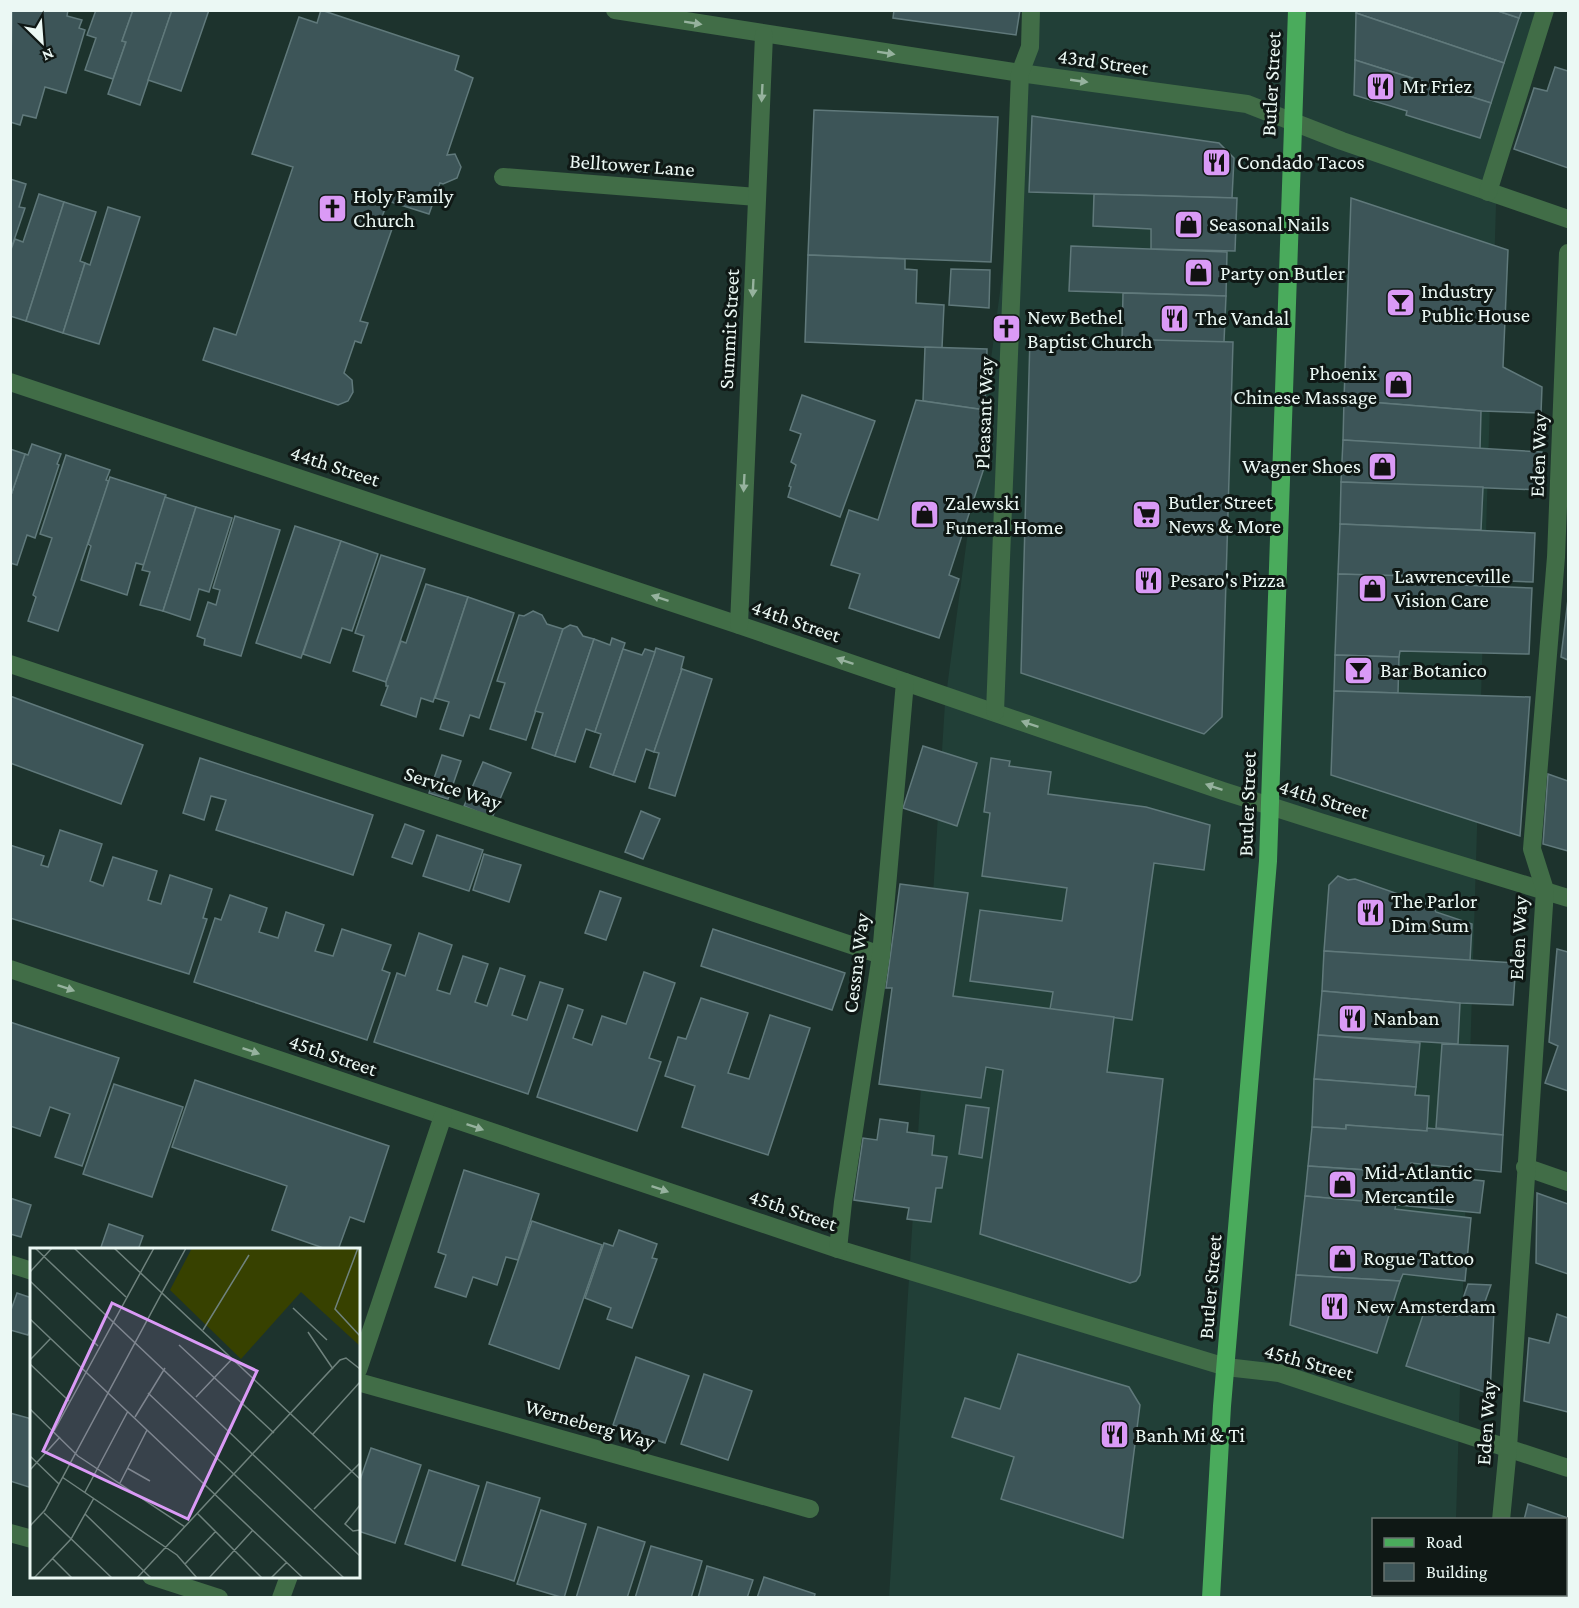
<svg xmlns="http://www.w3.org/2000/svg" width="1579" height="1608" viewBox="0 0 1579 1608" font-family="'Crimson Pro',serif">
	<rect width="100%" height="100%" fill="#1d332d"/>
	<path fill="#213f37" d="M1032,11H1545L1497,172L1456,1519L1374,1520V1594H1453V1597L889,1598L945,703L1029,75Z"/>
	<g fill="#3d5558" stroke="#60797b" stroke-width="1.5">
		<path d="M12,10H68L67,16L82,20L79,28L85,30L66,93L45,87L36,118L23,115L20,125L10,122Z"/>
		<path d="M96,10H133L122,41L126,42L113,79L85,70L96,38L87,35Z"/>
		<path d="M133,10H172L140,105L108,94L126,42L122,41Z"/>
		<path d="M172,10H209L181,91L148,80Z"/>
		<path d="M321,10L459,56L455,70L473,78L447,155L455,154L461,167L457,178L443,184L440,183L429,214L388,201L380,222L393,226L360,321L368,323L361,343L355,341L344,373L352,380L353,392L348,401L338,405L203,360L214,328L236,335L293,167L252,154L299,17L317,23Z"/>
		<path d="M894,10H1020L1016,35L893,18Z"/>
		<path d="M1357,10H1495L1519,18L1504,63L1356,13Z"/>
		<path d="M1495,10H1522L1519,18Z"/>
		<path d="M1356,13L1504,63L1491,103L1355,60Z"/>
		<path d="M1355,60L1491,103L1480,138L1406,115L1407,111L1354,95Z"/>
		<path d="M1555,67L1568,71V168L1514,149L1534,88L1547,91Z"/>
		<path d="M814,110L998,117L991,262L808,255Z"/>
		<path d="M1032,116L1219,143L1234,158L1232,198L1029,192Z"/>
		<path d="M10,179L26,184L19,207L25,208L10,252Z"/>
		<path d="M39,194L64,202L26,321L10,316V252L15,239L23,242Z"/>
		<path d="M1094,194L1237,198L1235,251L1151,249V229L1093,226Z"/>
		<path d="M1351,198L1508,250L1503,367L1542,387L1541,413L1481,411L1344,400Z"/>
		<path d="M64,202L96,212L80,261L85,263L63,333L26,321Z"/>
		<path d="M108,207L140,217L99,344L63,333L85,263L90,265Z"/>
		<path d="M1071,246L1227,252L1226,296L1069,291Z"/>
		<path d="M808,255L905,259V269L917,270L916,303L944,305L942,348L805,342Z"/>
		<path d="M951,269L990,270L989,308L949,305Z"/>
		<path d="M1123,293L1226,296L1224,342L1122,340Z"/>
		<path d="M1030,337L1233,342L1222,717L1204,734L1021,673Z"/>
		<path d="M925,347L987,349L985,410L923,401Z"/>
		<path d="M802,395L875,421L840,517L788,497L791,487L789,486L796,465L791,462L801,434L790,430Z"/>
		<path d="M916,400L985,410V465L949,575L959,579L939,638L849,608L860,574L831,565L849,510L878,520Z"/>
		<path d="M1344,400L1481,411L1480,449L1343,440Z"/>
		<path d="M1343,440L1542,452L1540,490L1341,482Z"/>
		<path d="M32,444L61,454L57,464L59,465L35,538L27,535L17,565L10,563V498L25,454L28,455Z"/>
		<path d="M10,449L25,454L10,498Z"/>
		<path d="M66,455L110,470L106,480L109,481L58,631L28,621L36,597L33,595L52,538L40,534Z"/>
		<path d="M110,477L166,495L144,565L136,563L127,595L81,580L91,546L88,544Z"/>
		<path d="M1341,482L1483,487L1481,530L1340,524Z"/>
		<path d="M165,497L196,507L163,611L140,605L150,572L142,570Z"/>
		<path d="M196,507L232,518L209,592L199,589L190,620L163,611Z"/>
		<path d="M235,516L280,530L241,656L204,645L205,639L197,636L208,602L216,605L220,590L213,588Z"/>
		<path d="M1340,524L1535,533L1533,582L1338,574Z"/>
		<path d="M295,526L341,541L301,658L256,643Z"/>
		<path d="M341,541L378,554L352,631L342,628L330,663L303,654Z"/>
		<path d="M381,555L425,569L386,682L353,671L364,636L355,633Z"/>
		<path d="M1338,574L1414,576L1413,583L1532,588L1529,654L1400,651L1399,657L1335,655Z"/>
		<path d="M426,584L468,597L433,702L421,698L416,717L381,705L388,686H386V682L401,641L406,643Z"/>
		<path d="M468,597L514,613L479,718L470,715L463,736L440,729L449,702L435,698Z"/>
		<path d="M1568,599V660L1561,657Z"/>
		<path d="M533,611L542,615L547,624L563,629L526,740L490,729L505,683L497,681L519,615L524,616Z"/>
		<path d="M570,625L577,627L583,636L594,639L555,756L532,748L543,713L535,711L563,629Z"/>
		<path d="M612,638L625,643L595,732L586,729L575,762L555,756L594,639L610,645Z"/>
		<path d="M656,648L684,657L681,669H682L654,752L646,749L635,782L613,775Z"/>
		<path d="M623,649L642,655L645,649L655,652L613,775L590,767L601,734L595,732Z"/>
		<path d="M1335,655L1399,657L1398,693L1334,691Z"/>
		<path d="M682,669L712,679L675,796L649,788L659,753L654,752Z"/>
		<path d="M1334,691L1530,697L1520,836L1331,775Z"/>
		<path d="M10,696L143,745L121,804L10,763Z"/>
		<path d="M923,746L977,763L957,826L903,808Z"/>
		<path d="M442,755L461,761L448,799L429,793Z"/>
		<path d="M200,758L373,815L353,875L216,830L226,800L211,796L204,820L183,813Z"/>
		<path d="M991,758L1010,761L1009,766L1051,772L1048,794L1146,807L1210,825L1204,870L1154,863L1132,1020L1050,1009L1053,992L970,981L980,910L1062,921L1067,888L982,876L990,813L984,812Z"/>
		<path d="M483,762L511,773L492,818L464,806Z"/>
		<path d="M1548,774L1568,781V851L1543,844Z"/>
		<path d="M641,811L660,819L643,859L625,852Z"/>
		<path d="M405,824L424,831L412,864L392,857Z"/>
		<path d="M60,830L102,844L90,881L103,886L113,857L157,871L148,900L161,904L170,875L212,889L203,918L207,919L189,974L10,918V845L44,856L41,865L48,867Z"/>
		<path d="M437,835L483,850L469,891L423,876Z"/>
		<path d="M484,854L521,865L509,902L473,890Z"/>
		<path d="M1338,876L1348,880L1355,879L1433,906L1436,912L1472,924L1470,961L1324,951L1329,885Z"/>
		<path d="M900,884L968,893L953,996L1114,1017L1107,1072L1163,1079L1140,1275L1136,1281L1130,1283L980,1234L1003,1070L986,1067L981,1098L879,1084L892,988H886Z"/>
		<path d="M600,891L621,898L606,940L585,933Z"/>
		<path d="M230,895L267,908L259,932L278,938L286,912L324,925L315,951L333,956L342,929L391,945L382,970L390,973L367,1040L194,982L215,918L221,920Z"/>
		<path d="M713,929L845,973L832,1010L701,966Z"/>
		<path d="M419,933L452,945L437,990L450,994L463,956L488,964L475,1002L487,1006L500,968L525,976L512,1015L527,1020L540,982L563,989L528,1094L374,1042L397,973L405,976Z"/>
		<path d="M1557,949L1568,952V1091L1545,1083L1558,1046L1549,1042Z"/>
		<path d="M1324,951L1516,963L1513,1005L1460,1003L1322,991Z"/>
		<path d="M644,972L675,983L649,1058L661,1062L637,1131L537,1097L568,1005L583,1010L573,1038L592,1045L602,1016L626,1024Z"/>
		<path d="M1322,991L1460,1003L1458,1044L1318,1035Z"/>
		<path d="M701,998L748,1013L728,1073L749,1079L770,1015L810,1028L768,1155L682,1127L695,1086L665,1076L678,1037L686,1039Z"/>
		<path d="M10,1022L119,1058L82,1166L55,1157L70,1114L50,1107L40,1136L10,1126Z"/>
		<path d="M1318,1035L1420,1043L1416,1087L1314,1079Z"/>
		<path d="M1442,1044L1508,1046L1503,1135L1436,1128Z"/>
		<path d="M1314,1079L1416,1087L1415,1095L1429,1096L1427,1131L1346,1125V1129L1312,1127Z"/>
		<path d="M195,1080L389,1146L364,1222L350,1217L338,1250H329L272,1230L287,1186L172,1147Z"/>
		<path d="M114,1084L183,1107L152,1197L83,1174Z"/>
		<path d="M966,1105L989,1108L982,1158L959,1154Z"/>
		<path d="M880,1119L908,1123L907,1132L934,1136L932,1155L947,1157L942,1188H936L931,1222L907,1219L909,1208L854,1200L863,1138L877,1140Z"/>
		<path d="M1346,1125L1427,1131V1128L1503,1135L1501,1172L1411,1163L1410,1173L1308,1166L1312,1127L1346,1129Z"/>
		<path d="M1308,1166L1410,1173L1484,1181L1480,1213L1305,1196Z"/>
		<path d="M464,1170L539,1194L518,1260L506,1257L497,1285L473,1277L466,1297L435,1287L446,1255L438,1252Z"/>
		<path d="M1537,1193L1568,1204V1274L1536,1263Z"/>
		<path d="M1305,1196L1396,1204L1395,1209L1471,1218L1465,1281L1403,1274L1400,1281L1296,1275Z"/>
		<path d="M10,1198L31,1205L21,1237L10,1234Z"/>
		<path d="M532,1221L602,1245L559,1369L489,1344Z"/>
		<path d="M109,1224L143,1236L138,1250H100Z"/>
		<path d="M619,1230L657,1244L652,1258L657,1259L632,1328L607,1319L611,1308L585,1298L604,1243L613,1246Z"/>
		<path d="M1296,1275L1400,1281L1377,1353L1290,1325Z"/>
		<path d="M1468,1284L1491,1285L1483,1307L1494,1310L1490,1394L1406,1366L1426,1306L1457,1316Z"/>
		<path d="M17,1293L32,1298V1324L28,1335L10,1330V1313Z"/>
		<path d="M1557,1314L1568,1318V1412L1524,1401L1529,1338L1549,1343Z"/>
		<path d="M1018,1354L1129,1387L1140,1405L1123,1538L1001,1499L1014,1457L952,1437L965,1398L1000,1409Z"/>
		<path d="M636,1357L689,1376L665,1443L613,1425Z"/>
		<path d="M704,1374L752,1391L728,1460L681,1444Z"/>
		<path d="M10,1413L32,1419V1488L10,1481Z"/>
		<path d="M371,1448L421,1465L395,1543L358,1531V1486Z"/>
		<path d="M429,1470L479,1486L455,1561L405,1544Z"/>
		<path d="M487,1482L540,1498L514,1581L462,1565Z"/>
		<path d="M1528,1504L1568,1518V1598H1513L1514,1594H1566V1520H1524Z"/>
		<path d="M541,1510L586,1524L564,1598L517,1584Z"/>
		<path d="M598,1527L645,1542L627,1598H576Z"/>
		<path d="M651,1546L702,1561L691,1598H635Z"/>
		<path d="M707,1566L753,1580L747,1598H698Z"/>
		<path d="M764,1577L815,1594L814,1598H757Z"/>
		<rect x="1399" y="1594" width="61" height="4"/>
	</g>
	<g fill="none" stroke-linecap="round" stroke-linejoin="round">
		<g stroke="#416d47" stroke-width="18">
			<path d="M615,10L1020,73L1247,104L1342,141L1568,219"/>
			<path d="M503,177L757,197"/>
			<path d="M1488,192L1545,10"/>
			<path d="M10,382L739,625L1223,791L1320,822L1568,898"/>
			<path d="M739,625L764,35"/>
			<path d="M10,664L881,955"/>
			<path d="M995,712L1020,73L1030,47L1031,10"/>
			<path d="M10,969L838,1249L1226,1367L1279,1373L1568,1468"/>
			<path d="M1525,1167L1568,1182"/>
			<path d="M838,1249L843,1202L881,955L905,682"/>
			<path d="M10,1264L32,1271"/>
			<path d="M358,1370L443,1116"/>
			<path d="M358,1382L810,1509"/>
			<path d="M1501,1520L1508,1448L1545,890L1532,849L1556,557L1568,253"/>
			<path d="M10,1533L32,1539"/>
			<path d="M151,1576L219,1598"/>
			<path d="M281,1598L289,1576"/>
			<path d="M1494,1598V1594"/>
		</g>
		<path stroke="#4aab5c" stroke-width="18" d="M1211,1598L1222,1406L1268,861L1297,10"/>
	</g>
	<defs><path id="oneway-solid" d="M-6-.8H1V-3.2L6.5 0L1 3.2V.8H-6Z" transform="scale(1.5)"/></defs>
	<g fill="#96b29e">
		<use href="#oneway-solid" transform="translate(693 23) rotate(9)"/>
		<use href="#oneway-solid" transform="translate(886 53) rotate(9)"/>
		<use href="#oneway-solid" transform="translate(1079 81) rotate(8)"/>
		<use href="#oneway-solid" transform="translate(762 93) rotate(93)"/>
		<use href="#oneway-solid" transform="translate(753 288) rotate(93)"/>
		<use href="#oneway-solid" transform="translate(744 483) rotate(93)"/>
		<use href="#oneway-solid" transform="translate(660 598) rotate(-162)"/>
		<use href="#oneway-solid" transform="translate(845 661) rotate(-161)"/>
		<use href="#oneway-solid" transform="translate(1030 724) rotate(-161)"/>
		<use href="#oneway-solid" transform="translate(1214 787) rotate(-161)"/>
		<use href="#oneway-solid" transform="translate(66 988) rotate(19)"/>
		<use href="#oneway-solid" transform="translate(251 1051) rotate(19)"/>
		<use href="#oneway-solid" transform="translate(475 1127) rotate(19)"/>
		<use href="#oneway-solid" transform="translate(660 1189) rotate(19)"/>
	</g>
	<defs>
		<symbol id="restaurant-square" viewBox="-11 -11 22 22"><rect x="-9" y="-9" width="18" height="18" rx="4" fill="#da9af6" stroke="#0f1815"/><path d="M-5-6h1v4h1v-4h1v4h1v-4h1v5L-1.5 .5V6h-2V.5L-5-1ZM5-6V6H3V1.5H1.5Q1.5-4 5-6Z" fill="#111"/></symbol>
		<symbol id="church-square" viewBox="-11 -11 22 22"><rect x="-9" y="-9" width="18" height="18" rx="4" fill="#da9af6" stroke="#0f1815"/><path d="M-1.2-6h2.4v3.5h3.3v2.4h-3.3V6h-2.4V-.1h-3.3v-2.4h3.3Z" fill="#111"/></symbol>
		<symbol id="shop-square" viewBox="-11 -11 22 22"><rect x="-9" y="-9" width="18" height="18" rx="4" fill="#da9af6" stroke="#0f1815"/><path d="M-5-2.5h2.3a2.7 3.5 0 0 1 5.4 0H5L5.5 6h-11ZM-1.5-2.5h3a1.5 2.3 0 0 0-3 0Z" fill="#111"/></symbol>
		<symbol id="bar-square" viewBox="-11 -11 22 22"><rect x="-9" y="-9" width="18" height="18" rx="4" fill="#da9af6" stroke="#0f1815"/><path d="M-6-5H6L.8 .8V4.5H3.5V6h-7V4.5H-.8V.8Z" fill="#111"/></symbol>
		<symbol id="supermarket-square" viewBox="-11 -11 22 22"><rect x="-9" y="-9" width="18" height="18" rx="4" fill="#da9af6" stroke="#0f1815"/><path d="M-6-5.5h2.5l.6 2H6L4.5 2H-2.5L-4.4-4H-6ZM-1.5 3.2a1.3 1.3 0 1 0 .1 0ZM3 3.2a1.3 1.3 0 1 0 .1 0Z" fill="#111"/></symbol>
	</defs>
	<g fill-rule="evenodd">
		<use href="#restaurant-square" x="1364" y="70" width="33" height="33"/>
		<use href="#restaurant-square" x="1200" y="146" width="33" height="33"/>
		<use href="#church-square" x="316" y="192" width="33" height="33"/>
		<use href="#shop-square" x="1172" y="208" width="33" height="33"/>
		<use href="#shop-square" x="1182" y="256" width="33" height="33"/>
		<use href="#bar-square" x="1384" y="286" width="33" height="33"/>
		<use href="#restaurant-square" x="1158" y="302" width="33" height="33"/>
		<use href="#church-square" x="990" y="312" width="33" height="33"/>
		<use href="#shop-square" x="1382" y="368" width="33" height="33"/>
		<use href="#shop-square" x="1366" y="450" width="33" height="33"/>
		<use href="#supermarket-square" x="1130" y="498" width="33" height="33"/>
		<use href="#shop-square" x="908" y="498" width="33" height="33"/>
		<use href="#restaurant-square" x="1132" y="564" width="33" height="33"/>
		<use href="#shop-square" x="1356" y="572" width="33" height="33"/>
		<use href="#bar-square" x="1342" y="654" width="33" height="33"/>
		<use href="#restaurant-square" x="1354" y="896" width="33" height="33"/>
		<use href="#restaurant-square" x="1336" y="1002" width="33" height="33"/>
		<use href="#shop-square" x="1326" y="1168" width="33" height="33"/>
		<use href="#shop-square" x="1326" y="1242" width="33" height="33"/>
		<use href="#restaurant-square" x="1318" y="1290" width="33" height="33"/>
		<use href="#restaurant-square" x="1098" y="1418" width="33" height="33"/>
	</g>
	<g text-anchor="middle" stroke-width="6" stroke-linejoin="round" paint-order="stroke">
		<g font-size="21" fill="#ebf8f4" stroke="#0f1815">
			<text transform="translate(1103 62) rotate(8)" y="7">43rd Street</text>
			<text transform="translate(1271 84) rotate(-87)" y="7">Butler Street</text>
			<text transform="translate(632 165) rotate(4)" y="7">Belltower Lane</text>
			<text transform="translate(729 329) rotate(-87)" y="7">Summit Street</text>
			<text transform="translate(984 413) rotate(-88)" y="7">Pleasant Way</text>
			<text transform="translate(1538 455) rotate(-88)" y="7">Eden Way</text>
			<text transform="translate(335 466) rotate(18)" y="7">44th Street</text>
			<text transform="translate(796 621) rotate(19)" y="7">44th Street</text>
			<text transform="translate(453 788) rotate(18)" y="7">Service Way</text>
			<text transform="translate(1324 799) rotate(17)" y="7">44th Street</text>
			<text transform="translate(1247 804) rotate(-88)" y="7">Butler Street</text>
			<text transform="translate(1518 938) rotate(-87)" y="7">Eden Way</text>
			<text transform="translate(856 963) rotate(-83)" y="7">Cessna Way</text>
			<text transform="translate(333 1055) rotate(19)" y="7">45th Street</text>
			<text transform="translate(793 1210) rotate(19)" y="7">45th Street</text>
			<text transform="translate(1210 1287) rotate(-85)" y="7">Butler Street</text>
			<text transform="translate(1309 1362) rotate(15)" y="7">45th Street</text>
			<text transform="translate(1486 1423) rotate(-86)" y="7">Eden Way</text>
			<text transform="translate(590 1424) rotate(16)" y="7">Werneberg Way</text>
		</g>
		<g font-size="21" fill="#ebf8f4" stroke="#0f1815" text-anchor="start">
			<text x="1402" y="93">Mr Friez</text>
			<text x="1237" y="169">Condado Tacos</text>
			<text x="353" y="203">Holy Family<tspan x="353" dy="24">Church</tspan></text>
			<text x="1209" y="231">Seasonal Nails</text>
			<text x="1220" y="280">Party on Butler</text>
			<text x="1421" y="298">Industry<tspan x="1421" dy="24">Public House</tspan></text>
			<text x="1027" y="324">New Bethel<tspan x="1027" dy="24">Baptist Church</tspan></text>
			<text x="1195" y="325">The Vandal</text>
			<text x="1377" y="380" text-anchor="end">Phoenix<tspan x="1377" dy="24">Chinese Massage</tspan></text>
			<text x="1361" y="473" text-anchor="end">Wagner Shoes</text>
			<text x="1168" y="509">Butler Street<tspan x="1168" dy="24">News &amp; More</tspan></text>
			<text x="945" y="510">Zalewski<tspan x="945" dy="24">Funeral Home</tspan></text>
			<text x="1394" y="583">Lawrenceville<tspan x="1394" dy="24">Vision Care</tspan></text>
			<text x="1170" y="587">Pesaro's Pizza</text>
			<text x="1380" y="677">Bar Botanico</text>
			<text x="1391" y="908">The Parlor<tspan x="1391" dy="24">Dim Sum</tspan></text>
			<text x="1373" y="1025">Nanban</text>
			<text x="1364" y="1179">Mid-Atlantic<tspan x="1364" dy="24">Mercantile</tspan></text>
			<text x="1363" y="1265">Rogue Tattoo</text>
			<text x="1356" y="1313">New Amsterdam</text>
			<text x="1135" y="1442">Banh Mi &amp; Ti</text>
		</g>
	</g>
	<g transform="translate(30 1248)">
		<rect width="330" height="330" fill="#1d332d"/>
		<path d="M162,0H330V98L271,44L211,111L140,42Z" fill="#374100"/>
		<path fill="none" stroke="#6f827d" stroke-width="1.5" d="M5,0L330,308M44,0L96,49M84,0L330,231M328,0L305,61L330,88M0,24L22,0M0,33L68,98M263,60L297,92M0,71L273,330M173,82L219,7M278,84L303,121M149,97L244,185M0,112L21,90M0,116L39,153M118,145L314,330M166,149L202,111M0,161L48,208L155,279M105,169L135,120M24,183L124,0M283,186L330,134M0,208L29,236M97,220L120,233M0,222L30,189M32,229L147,307L167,330M90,235L117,182M55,244L98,163M330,257L315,276L323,283L330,282M284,261L330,215M14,265L82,330M167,265L232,330M55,266L121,330M0,278L15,262L156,0M22,310L42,330M155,316L186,283M4,330L41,291L64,250M107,330L310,112L316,110L330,121M179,330L223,282M241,330L257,314"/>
		<path fill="#da9af6" fill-opacity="0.15" stroke="#da9af6" stroke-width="3" d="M82,55L227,123L158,271L13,203Z"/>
		<rect width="330" height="330" fill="none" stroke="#ebf8f4" stroke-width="3"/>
	</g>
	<rect width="1579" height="1608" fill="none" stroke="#ebf8f4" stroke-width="24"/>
	<rect x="1372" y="1518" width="195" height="78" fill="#0f1815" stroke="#67726e" stroke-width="1.5"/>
	<rect x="1384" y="1538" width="30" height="9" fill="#4aab5c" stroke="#67726e" stroke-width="1.5"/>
	<text x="1426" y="1548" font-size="18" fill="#ebf8f4">Road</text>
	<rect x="1384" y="1563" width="30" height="18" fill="#3d5558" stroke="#67726e" stroke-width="1.5"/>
	<text x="1426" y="1578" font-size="18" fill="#ebf8f4">Building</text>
	<g transform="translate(42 42) rotate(155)" stroke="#0f1815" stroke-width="4.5" paint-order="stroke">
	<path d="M0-4.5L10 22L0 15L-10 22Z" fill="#ebf8f4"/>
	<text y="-9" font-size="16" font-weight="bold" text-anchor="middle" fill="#ebf8f4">N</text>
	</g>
</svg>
